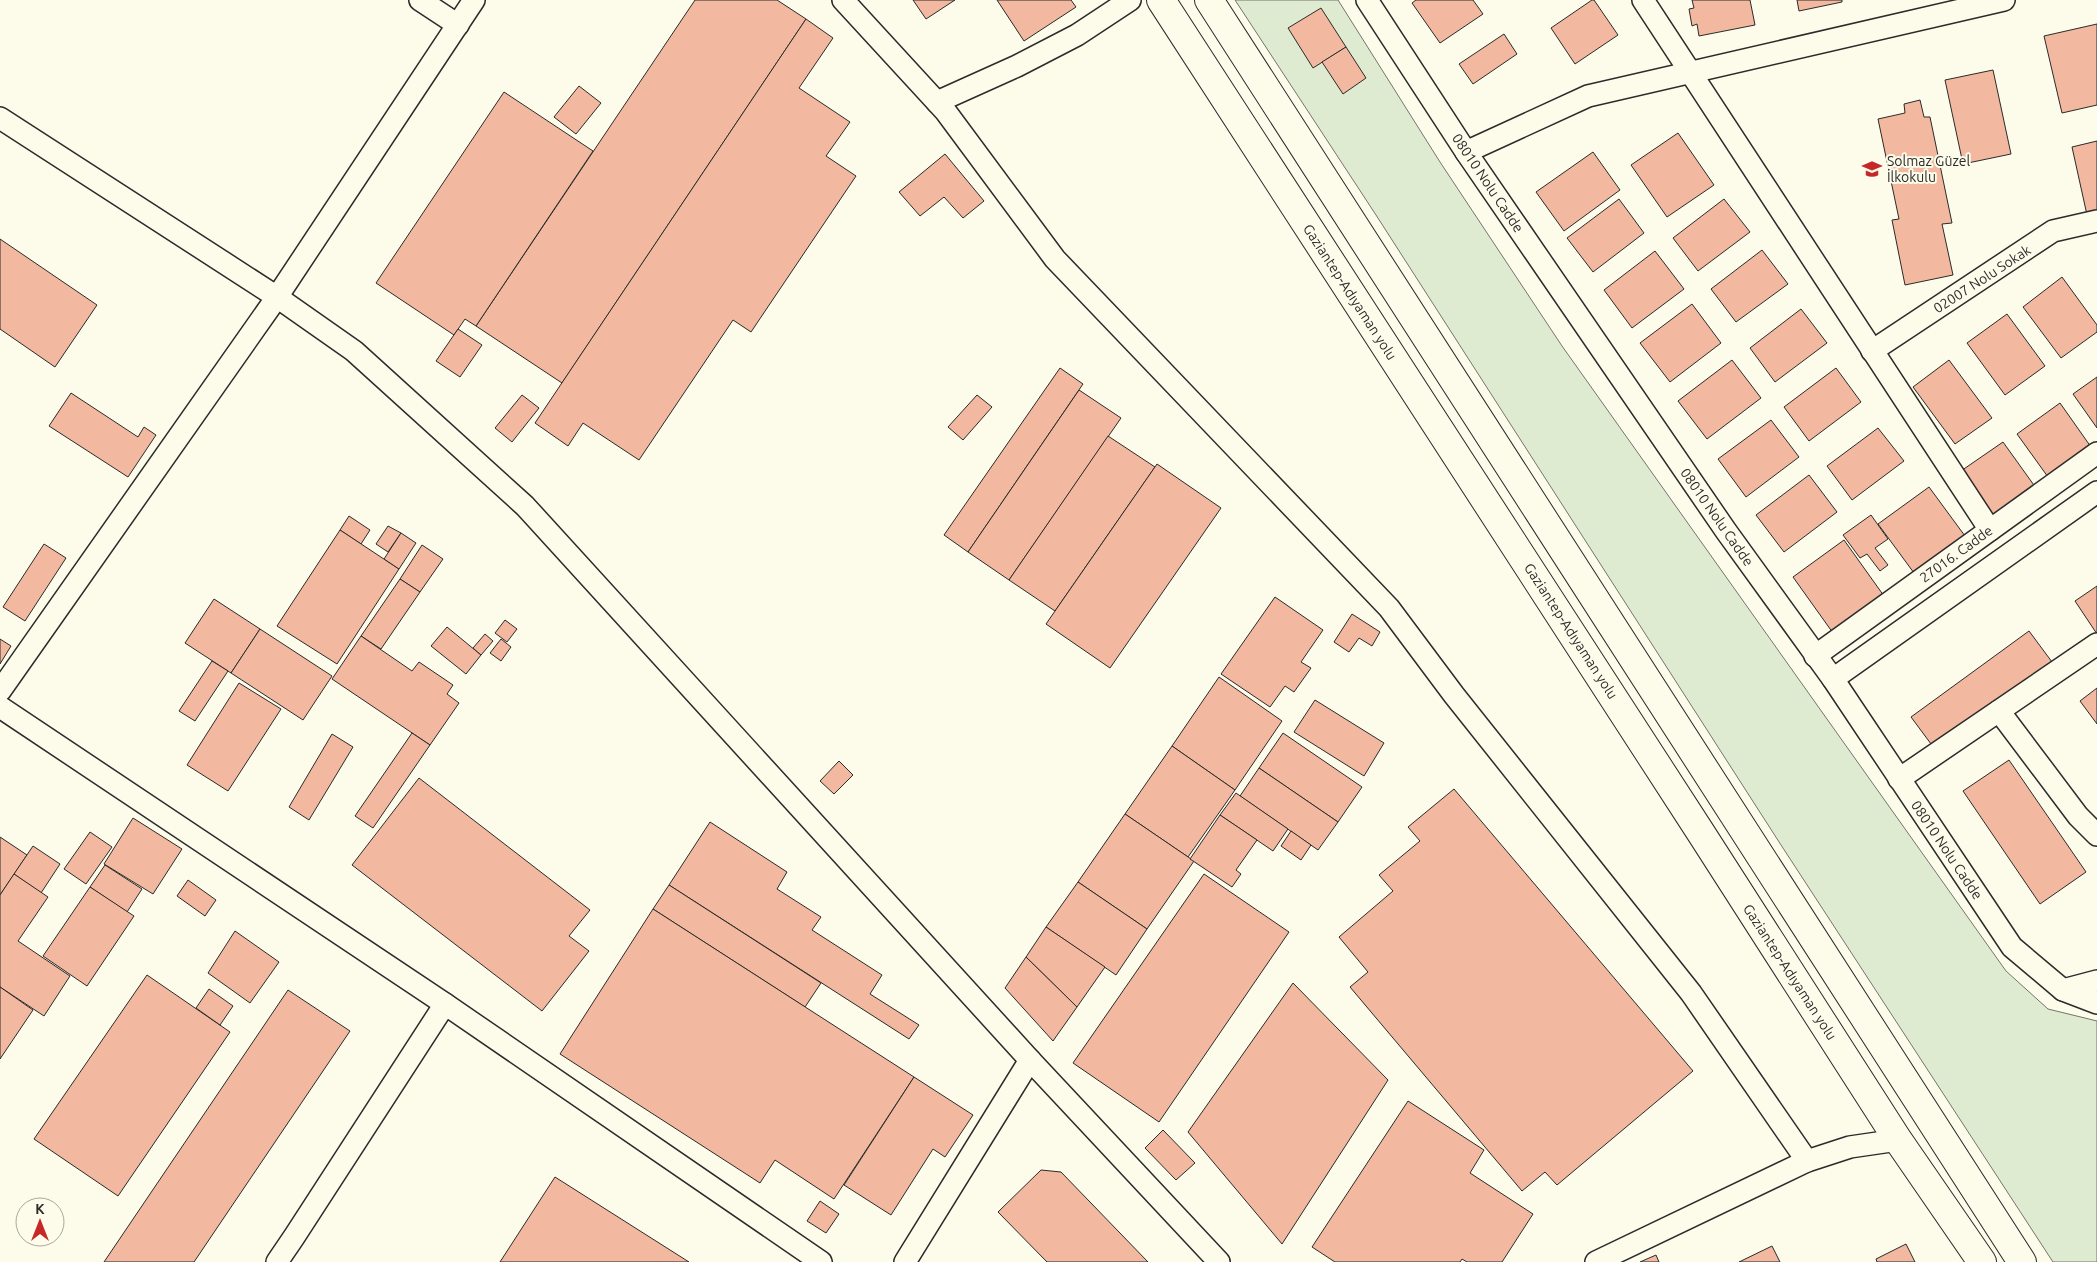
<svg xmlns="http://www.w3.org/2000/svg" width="2097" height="1262" viewBox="0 0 2097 1262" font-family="Ubuntu,sans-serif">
	<rect width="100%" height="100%" fill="#fdfbea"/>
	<path fill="#deebd1" stroke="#74746e" d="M1235,0H1338L1440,162L1562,346L2006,971L2048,1009L2097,1021V1262H2053L1781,845L1376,215Z"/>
	<g fill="#f2b8a0" stroke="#2b2b2b">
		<path d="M695,0H777L806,19L562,383L476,326Z"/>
		<path d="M913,0H955L926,19Z"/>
		<path d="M997,0H1071L1076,7L1024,41Z"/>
		<path d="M1416,0H1473L1483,14L1440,43L1412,3Z"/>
		<path d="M1592,0H1594L1618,35L1575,64L1551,28Z"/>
		<path d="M1692,0H1750L1755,25L1699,36L1697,24L1692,26L1689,9L1694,8Z"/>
		<path d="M1797,0H1842V2L1799,11Z"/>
		<path d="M1321,8L1346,47L1313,68L1288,28Z"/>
		<path d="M806,19L833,38L799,88L850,122L826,156L856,176L751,332L733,320L639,460L583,423L568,446L535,423Z"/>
		<path d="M2097,24V105L2062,113L2044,36Z"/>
		<path d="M1504,34L1517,54L1473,84L1459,64Z"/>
		<path d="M1346,47L1366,78L1343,94L1322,62Z"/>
		<path d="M1993,70L2011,154L1963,164L1945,80Z"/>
		<path d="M579,86L601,103L576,134L554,117Z"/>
		<path d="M504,92L593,151L476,326L465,319L454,335L376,283Z"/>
		<path d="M1920,100L1924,117H1930L1952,223L1942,224L1953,275L1905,285L1892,220L1899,219L1878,119L1905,113L1904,104Z"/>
		<path d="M1678,133L1714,185L1667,217L1631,165Z"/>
		<path d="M2097,141V212L2087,215L2072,147Z"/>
		<path d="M1593,152L1620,190L1564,231L1536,192Z"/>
		<path d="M945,154L984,201L963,218L944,197L920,216L899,192Z"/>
		<path d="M1619,199L1644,233L1593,272L1567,238Z"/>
		<path d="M1724,199L1750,232L1698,271L1673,238Z"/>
		<path d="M0,239L97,305L55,367L0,329Z"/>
		<path d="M1762,250L1788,284L1736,322L1711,289Z"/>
		<path d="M1655,251L1684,289L1632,328L1604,290Z"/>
		<path d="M2062,277L2097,325V332L2061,358L2023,307Z"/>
		<path d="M1692,304L1721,343L1670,382L1640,343Z"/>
		<path d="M1801,309L1827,343L1775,382L1750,348Z"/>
		<path d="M2007,314L2045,366L2005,395L1967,343Z"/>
		<path d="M458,329L482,345L460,377L436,361Z"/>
		<path d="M1732,360L1761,398L1707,439L1678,401Z"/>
		<path d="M1949,360L1992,418L1955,444L1913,387Z"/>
		<path d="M1060,368L1083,384L968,552L944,535Z"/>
		<path d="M1836,368L1861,402L1809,441L1784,407Z"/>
		<path d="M2097,377V428L2073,394Z"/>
		<path d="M1079,390L1121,418L1009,580L968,552Z"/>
		<path d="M71,393L138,437L144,427L156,435L128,477L49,426Z"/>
		<path d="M522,395L539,408L512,442L495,428Z"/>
		<path d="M977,395L992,407L963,440L948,427Z"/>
		<path d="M2060,403L2091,447L2048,477L2017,434Z"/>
		<path d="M1771,420L1799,457L1746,497L1718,459Z"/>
		<path d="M1878,428L1904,461L1852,500L1827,466Z"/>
		<path d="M1108,436L1155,467L1055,611L1009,580Z"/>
		<path d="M2003,442L2036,488L1991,519L1958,473Z"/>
		<path d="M1157,464L1221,508L1110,668L1046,624Z"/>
		<path d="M1809,475L1837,512L1784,552L1756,515Z"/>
		<path d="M1929,487L1965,536L1914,573L1878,524Z"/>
		<path d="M1871,515L1888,539L1875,548L1888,565L1880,571L1867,554L1860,558L1843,535Z"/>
		<path d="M349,516L370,530L361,544L340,530Z"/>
		<path d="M388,526L401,533L388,552L376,544Z"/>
		<path d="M340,530L399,569L337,664L277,626Z"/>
		<path d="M401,533L416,543L399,569L384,559Z"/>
		<path d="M1844,540L1884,596L1833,633L1793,577Z"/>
		<path d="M44,544L66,558L25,621L3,607Z"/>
		<path d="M422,545L443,559L420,592L400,579Z"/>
		<path d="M400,579L420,592L381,649L361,636Z"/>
		<path d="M2097,586V634L2075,601Z"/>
		<path d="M1275,597L1323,630L1301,662L1311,668L1294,692L1285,686L1270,707L1221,674Z"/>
		<path d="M214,599L260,629L231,673L185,643Z"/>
		<path d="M1352,614L1380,632L1372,646L1359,638L1349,652L1334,642Z"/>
		<path d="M505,620L517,629L507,642L495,633Z"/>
		<path d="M447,627L481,655L466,674L431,646Z"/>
		<path d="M260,629L332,676L303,720L231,673Z"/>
		<path d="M2029,631L2055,666L1937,752L1911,717Z"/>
		<path d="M485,634L493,641L481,655L473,648Z"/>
		<path d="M361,636L412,671L419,662L453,685L447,694L459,703L430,745L332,679Z"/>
		<path d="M0,639L11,646L0,664Z"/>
		<path d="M501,639L511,647L501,661L490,653Z"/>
		<path d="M212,661L228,671L195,721L179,711Z"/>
		<path d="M1219,677L1282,721L1235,790L1172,746Z"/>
		<path d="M239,683L281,709L228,791L187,765Z"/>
		<path d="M2097,688V724L2080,701Z"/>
		<path d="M1315,700L1384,743L1364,776L1294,732Z"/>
		<path d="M412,733L430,745L373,828L355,816Z"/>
		<path d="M1283,733L1362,787L1338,822L1259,768Z"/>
		<path d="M332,734L353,747L309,820L289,807Z"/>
		<path d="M1172,746L1235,790L1188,857L1125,814Z"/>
		<path d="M2009,760L2086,872L2040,904L1963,791Z"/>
		<path d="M839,761L853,775L834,794L820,781Z"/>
		<path d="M1259,768L1338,822L1318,850L1240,796Z"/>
		<path d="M419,778L590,910L569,936L589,951L542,1011L352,865Z"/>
		<path d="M1454,789L1693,1071L1557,1185L1545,1172L1522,1191L1350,987L1368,972L1339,937L1393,891L1379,875L1420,841L1408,827Z"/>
		<path d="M1236,793L1288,829L1273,851L1220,815Z"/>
		<path d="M1125,814L1194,861L1147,929L1078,882Z"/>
		<path d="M1220,815L1257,840L1236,870L1241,874L1232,887L1190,859Z"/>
		<path d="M133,818L182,849L153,894L104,864Z"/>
		<path d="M710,822L787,872L777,889L821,917L812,930L882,975L870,994L919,1025L909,1039L669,885Z"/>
		<path d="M1291,831L1311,845L1301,860L1281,846Z"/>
		<path d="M90,832L112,847L86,884L64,869Z"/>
		<path d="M0,837L27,855L0,895Z"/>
		<path d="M33,846L60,864L41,893L14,874Z"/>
		<path d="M105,865L142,889L127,912L90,887Z"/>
		<path d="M14,874L48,897L18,941L70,976L44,1016L0,987V895Z"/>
		<path d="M1204,874L1289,932L1159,1122L1073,1063Z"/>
		<path d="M188,880L216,900L205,916L177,896Z"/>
		<path d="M1078,882L1147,929L1116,975L1046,927Z"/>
		<path d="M669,885L821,983L805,1007L653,909Z"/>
		<path d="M90,887L134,916L87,986L43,956Z"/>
		<path d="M653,909L914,1077L834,1199L775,1160L760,1183L560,1054Z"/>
		<path d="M1046,927L1105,967L1077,1007L1026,957Z"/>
		<path d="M235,931L279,962L250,1003L208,973Z"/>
		<path d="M1026,957L1077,1007L1053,1041L1005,988Z"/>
		<path d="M147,975L230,1032L118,1196L34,1139Z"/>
		<path d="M1293,983L1388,1080L1282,1244L1188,1132Z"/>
		<path d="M0,987L33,1010L0,1059Z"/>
		<path d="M209,989L233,1006L220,1025L196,1008Z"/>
		<path d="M288,990L350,1031L194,1262H104Z"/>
		<path d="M914,1077L973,1115L945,1157L933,1149L891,1215L844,1185Z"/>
		<path d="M1408,1101L1484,1150L1470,1173L1533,1214L1502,1262H1467L1462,1259L1460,1262H1335L1312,1247Z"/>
		<path d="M1163,1130L1195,1163L1176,1180L1145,1148Z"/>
		<path d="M1041,1170L1061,1172L1148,1262H1047L998,1212Z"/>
		<path d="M555,1177L689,1262H500Z"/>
		<path d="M820,1201L839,1214L826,1233L807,1221Z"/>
		<path d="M1906,1244L1915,1262H1877L1876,1259Z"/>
		<path d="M1772,1246L1780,1262H1739Z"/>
		<path d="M1656,1255L1659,1262H1640Z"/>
	</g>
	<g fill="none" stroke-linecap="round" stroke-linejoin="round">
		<defs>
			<g id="minor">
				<path d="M420,0L458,25"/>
				<path d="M843,0L946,112L1055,259L1389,608L1454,695L1691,993L1807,1161"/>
				<path d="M1367,0L1466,152L1726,531L1833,679L2012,947L2063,990L2097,1003"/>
				<path d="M1643,0L1990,530"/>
				<path d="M937,102L1017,66L1077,35L1130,0"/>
				<path d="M0,118L277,297L354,351L525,506L1030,1060L1219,1262"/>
				<path d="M1466,152L1588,96L2004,0"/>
				<path d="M1872,351L2053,231L2097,221"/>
				<path d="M1815,656L2097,453"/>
				<path d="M1833,679L2097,492"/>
				<path d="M0,691L277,297L474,0"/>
				<path d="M0,707L445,1004L821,1262"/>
				<path d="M1999,711L2078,816L2097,835"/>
				<path d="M1899,779L2097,644"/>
				<path d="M2063,990L2097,981"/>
				<path d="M277,1262L294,1237L445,1004"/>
				<path d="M905,1262L1030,1060"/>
				<path d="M1596,1262L1807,1161L1850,1147L1898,1140"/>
			</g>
			<g id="highway">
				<path d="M1161,0L1701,833L1898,1140L1982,1262"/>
				<path d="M1209,0L2022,1262"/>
			</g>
		</defs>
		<use href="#minor" stroke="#2b2b2b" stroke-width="24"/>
		<use href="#highway" stroke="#2b2b2b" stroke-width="30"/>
		<use href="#minor" stroke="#fdfbea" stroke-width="21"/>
		<use href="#highway" stroke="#fdfbea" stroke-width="28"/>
	</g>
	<defs>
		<symbol id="school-bare" viewBox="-9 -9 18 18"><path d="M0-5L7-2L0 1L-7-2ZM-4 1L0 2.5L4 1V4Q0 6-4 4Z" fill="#c62828" stroke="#fdfbea" stroke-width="2.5" paint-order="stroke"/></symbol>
	</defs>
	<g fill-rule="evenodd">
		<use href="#school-bare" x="1858" y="155" width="28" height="28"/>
	</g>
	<g text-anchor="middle" stroke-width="4" stroke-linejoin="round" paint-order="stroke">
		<g font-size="14" fill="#2b2b2b" stroke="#fdfbea" text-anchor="start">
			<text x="1887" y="166">Solmaz Güzel<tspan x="1887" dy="16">İlkokulu</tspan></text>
		</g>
		<g font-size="14" fill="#2b2b2b" stroke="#fdfbea">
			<text transform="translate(1488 183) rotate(56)" y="5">08010 Nolu Cadde</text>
			<text transform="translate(1982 279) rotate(-33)" y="5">02007 Nolu Sokak</text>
			<text transform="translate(1350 292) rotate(57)" y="5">Gaziantep-Adıyaman yolu</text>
			<text transform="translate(1717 517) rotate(55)" y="5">08010 Nolu Cadde</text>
			<text transform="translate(1956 554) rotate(-36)" y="5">27016. Cadde</text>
			<text transform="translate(1571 631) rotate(57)" y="5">Gaziantep-Adıyaman yolu</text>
			<text transform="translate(1947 850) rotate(56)" y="5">08010 Nolu Cadde</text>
			<text transform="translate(1790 972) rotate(57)" y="5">Gaziantep-Adıyaman yolu</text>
		</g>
	</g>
	<g transform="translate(40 1222)"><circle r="24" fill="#fdfbea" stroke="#a9a89e"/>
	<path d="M0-4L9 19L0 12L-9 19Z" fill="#c62828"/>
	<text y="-8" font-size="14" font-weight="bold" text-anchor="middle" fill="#2b2b2b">K</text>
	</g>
</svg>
